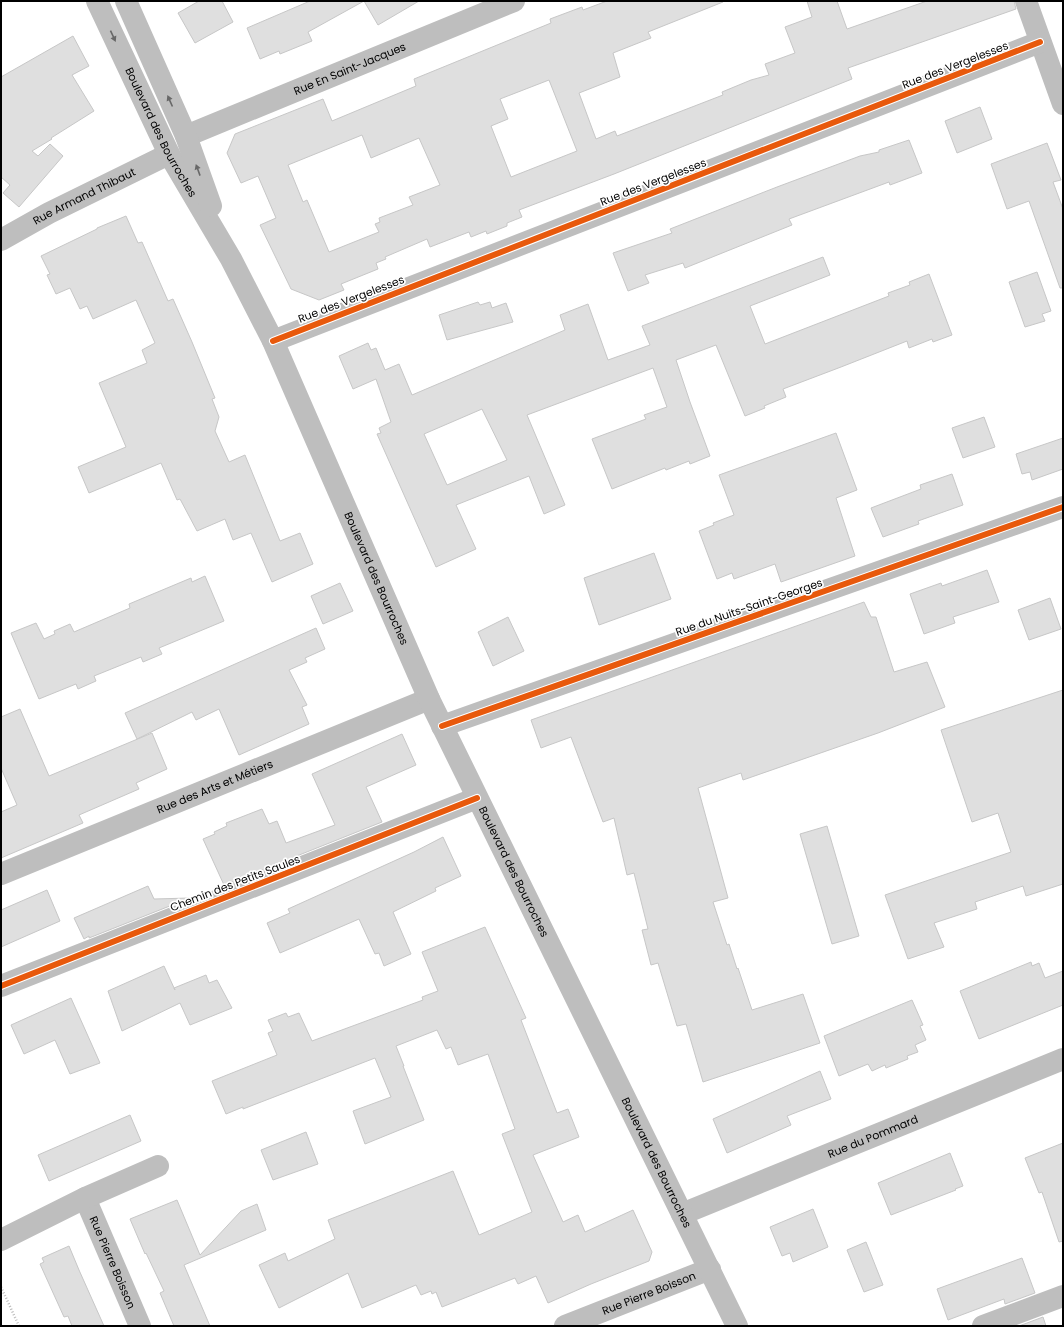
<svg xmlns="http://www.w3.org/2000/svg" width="1064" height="1327" viewBox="0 0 1064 1327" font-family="Poppins,sans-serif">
	<rect width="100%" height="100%" fill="#fff"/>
	<g fill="#dfdfdf" stroke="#c7c7c7" fill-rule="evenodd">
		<path d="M199,1H222L233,22L195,43L178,13Z"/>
		<path d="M310,1H419L378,25L364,1L308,32L312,41L280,54L279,51L260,59L247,28Z"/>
		<path d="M607,1H722L723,2L648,32L651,38L613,53L620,77L579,93L596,139L615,131L617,136L723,95L722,92L751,80L769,75L765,64L795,53L785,27L812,17L807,1H837L847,29L927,1H1014L1016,9L848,68L852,79L614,174L519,210L522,217L507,223V226L487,234L486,231L471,237L469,232L430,247L427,239L385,257L386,259L376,263L378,269L341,284L344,290L319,300L291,289L260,225L276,218L258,176L241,183L227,153L235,134L323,99L332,121L416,86L414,79L551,23L550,19L582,7L583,10ZM549,80L577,151L511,177L491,126L508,119L500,99ZM362,135L371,158L419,138L440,185L409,197L413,205L379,218L380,222L375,224L379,232L329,252L307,200L303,202L288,165Z"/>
		<path d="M73,36L89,66L72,75L94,111L51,138L52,139L32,151L38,156L50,144L63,156L19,207L3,193L10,185L1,177V77Z"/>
		<path d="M980,107L992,139L957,153L945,121Z"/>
		<path d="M909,140L922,173L890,185L889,182L789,219L792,225L685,268L683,263L645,275L649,283L628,291L613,253L672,233L670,229L777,187L860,156L879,152V150Z"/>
		<path d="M1047,143L1061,180L1053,182L1063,209V288H1060L1029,201L1007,209L991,164Z"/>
		<path d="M126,216L138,243L142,242L168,301L173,299L192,342L215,398L212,399L219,417L215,431L229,462L245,455L280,541L300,533L313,564L272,582L251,533L233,540L225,519L197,531L180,499L177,500L161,463L89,493L78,467L126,447L99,383L147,363L142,350L155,343L136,300L93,319L87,306L80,309L70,288L56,294L47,275L50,274L41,256L97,229V228Z"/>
		<path d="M823,257L830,275L750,306L765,344L889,296L888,293L910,285L909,282L929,274L952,335L933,342L932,339L909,348L907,341L841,367L783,389L786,397L764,406L765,408L745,416L716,345L676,360L690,402L710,456L690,464L689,461L666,470L665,468L612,489L592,439L646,419L644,415L667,407L653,368L527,415L565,505L544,514L529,476L456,505L476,549L436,567L377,434L381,433L379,428L391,422L376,379L353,389L339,356L368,343L371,350L376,348L385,370L399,364L412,395L565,330L560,315L588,304L608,360L650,345L642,326ZM482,409L507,460L447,485L424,434Z"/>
		<path d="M1037,272L1051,311L1042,314L1045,321L1025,327L1009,282Z"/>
		<path d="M478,302L480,305L490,302L492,308L506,303L513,322L447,340L439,315Z"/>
		<path d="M984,417L995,447L963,458L952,428Z"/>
		<path d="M836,433L857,490L836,498L855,556L781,582L775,564L734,579L732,573L717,579L699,531L714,525L713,523L734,515L719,475Z"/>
		<path d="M1063,438V469L1032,480L1030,472L1022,474L1016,454Z"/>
		<path d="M952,474L963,505L918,521L919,524L883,537L871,508L921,489L920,485Z"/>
		<path d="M654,553L671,599L599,625L584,578Z"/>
		<path d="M987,570L999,602L953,617L955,623L924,634L910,594L941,583L942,586Z"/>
		<path d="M205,576L224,621L159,648L162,654L143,662L141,657L94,676L96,681L78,689L76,684L39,699L11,633L36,623L44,639L55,634L54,631L70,624L74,632L130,608L129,604L191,578L192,582Z"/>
		<path d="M340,583L353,611L323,624L311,596Z"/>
		<path d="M1050,598L1061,629L1029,640L1018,610Z"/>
		<path d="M864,602L871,617H876L894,672L927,662L945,707L878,733L743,780L741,773L698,788L728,898L713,902L727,945L729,944L737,969L738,968L752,1010L803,994L820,1043L703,1082L686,1024L677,1026L658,963L651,965L642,930L648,929L634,873L627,875L614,818L603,822L571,737L541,748L531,720Z"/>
		<path d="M508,617L524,651L493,666L478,632Z"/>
		<path d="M316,628L325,649L305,658L307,662L289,670L307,705L302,707L309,724L239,755L219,709L196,720L192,712L137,739L125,713Z"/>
		<path d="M1063,690V884L1026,896L1023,886L975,902L977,909L934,923L944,947L908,959L885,895L1011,852L998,813L972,822L941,730Z"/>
		<path d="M20,709L49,776L152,733L167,769L136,783L139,789L79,815L83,823L1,858V812L17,805L1,768V717Z"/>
		<path d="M402,734L416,765L366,787L382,822L224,885L203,839L215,834L214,832L227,826L226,823L262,809L269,824L277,821L286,843L335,825L312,774Z"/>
		<path d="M827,826L859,936L832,944L800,834Z"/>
		<path d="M443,837L461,876L435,888L436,891L393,912L411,954L384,966L379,953L375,954L359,919L280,953L267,923L290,913L288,909L414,852Z"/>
		<path d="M148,886L154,899L190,898L89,938V936L84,939L74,918Z"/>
		<path d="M47,890L60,921L1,947V910Z"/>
		<path d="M485,927L526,1018L521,1020L557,1113L568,1109L579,1137L533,1155L563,1222L578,1215L585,1232L633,1210L652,1252L649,1261L591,1284L548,1303L536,1276L518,1284L515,1278L442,1307L436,1292L432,1294L431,1291L421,1295L416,1285L362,1308L348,1273L279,1308L259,1265L285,1253L288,1261L335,1239L328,1220L453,1171L479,1235L532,1212L502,1134L515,1129L488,1054L458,1065L451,1047L446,1049L437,1030L396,1046L404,1066H403L424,1120L365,1144L353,1111L391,1097L375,1058L243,1109V1107L226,1114L212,1081L277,1055L268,1033L273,1031L268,1020L286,1013L288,1017L299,1013L312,1041L423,1000L422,997L438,991L422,952Z"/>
		<path d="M1031,962L1032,966L1039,963L1045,978L1063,971V1005L979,1039L960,991Z"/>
		<path d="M164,966L175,990L174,988L206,975L209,983L217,980L232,1008L190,1025L180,1003L122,1031L108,991Z"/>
		<path d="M71,998L100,1063L70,1074L55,1040L24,1054L11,1025Z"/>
		<path d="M912,1000L923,1025L920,1026L926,1040L915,1045L918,1052L907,1056L908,1059L886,1068L885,1065L872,1071L868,1064L839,1076L824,1036Z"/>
		<path d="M820,1071L831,1099L787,1116L791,1125L727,1153L713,1119Z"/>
		<path d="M130,1115L141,1141L49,1181L38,1155Z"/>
		<path d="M306,1132L318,1164L273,1180L261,1150Z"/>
		<path d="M1063,1143V1241L1059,1242L1042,1192L1039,1193L1025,1158Z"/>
		<path d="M950,1153L963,1186L955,1189L956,1190L891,1215L878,1183Z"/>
		<path d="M177,1200L200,1255L241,1211L257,1204L266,1230L184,1265L210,1326H174L160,1293L164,1291L146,1253L145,1254L130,1219Z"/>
		<path d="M813,1209L828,1247L793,1262L790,1253L782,1256L770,1227Z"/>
		<path d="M866,1242L883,1285L864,1292L847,1250Z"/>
		<path d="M69,1246L79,1270L104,1326H72L68,1316L64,1317L40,1264L44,1262L42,1258Z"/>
		<path d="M1022,1258L1035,1293L1005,1304L1004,1299L948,1320L937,1289Z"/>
		<path d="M1043,1317L1046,1326H1019Z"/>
	</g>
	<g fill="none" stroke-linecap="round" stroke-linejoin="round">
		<path stroke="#b9b9b9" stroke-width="2.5" stroke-dasharray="1 2" stroke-linecap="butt" d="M1,1287L19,1326"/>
		<g stroke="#bebebe" stroke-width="22">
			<path d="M1026,1L1063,104"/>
			<path id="s1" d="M186,136L514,1"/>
			<path id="s2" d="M1,240L49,213L169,154"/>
			<path d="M273,341L1040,42"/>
			<path d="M442,726L1063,507"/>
			<path id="s3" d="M1,874L429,699"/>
			<path d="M1,986L477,798"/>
			<path id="s4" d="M85,1198L140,1326"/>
			<path id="s5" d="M682,1214L1063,1059"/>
			<path d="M1,1240L85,1198L158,1166"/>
			<path id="s6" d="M565,1326L710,1269"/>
			<path d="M983,1326L1063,1296"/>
		</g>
		<g stroke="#bebebe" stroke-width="22">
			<path id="s7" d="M97,1L169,154L231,259L273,341L429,699L737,1326"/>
			<path d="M126,1L186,136L211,206"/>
		</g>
		<defs>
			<g id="cycleway">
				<path d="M273,341L1040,42"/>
				<path d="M442,726L1063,507"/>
				<path d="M1,986L477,798"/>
			</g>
		</defs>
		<use href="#cycleway" stroke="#fff" stroke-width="8"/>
		<use href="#cycleway" stroke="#e8590c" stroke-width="6"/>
	</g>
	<defs><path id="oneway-solid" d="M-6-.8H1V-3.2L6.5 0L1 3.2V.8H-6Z"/></defs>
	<g fill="#686868">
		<use href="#oneway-solid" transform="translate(113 36) rotate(65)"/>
		<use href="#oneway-solid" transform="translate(170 101) rotate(-114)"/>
		<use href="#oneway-solid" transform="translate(198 170) rotate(-110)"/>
	</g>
	<g text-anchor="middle" stroke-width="3.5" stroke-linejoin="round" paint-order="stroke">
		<g font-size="11" fill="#000" stroke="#fff">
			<text transform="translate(955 65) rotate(-21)" y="4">Rue des Vergelesses</text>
			<text dy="4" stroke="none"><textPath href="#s1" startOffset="177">Rue En Saint-Jacques</textPath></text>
			<text dy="4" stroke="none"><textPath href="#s7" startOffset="146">Boulevard des Bourroches</textPath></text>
			<text transform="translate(653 182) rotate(-21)" y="4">Rue des Vergelesses</text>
			<text dy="4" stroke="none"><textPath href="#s2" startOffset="94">Rue Armand Thibaut</textPath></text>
			<text transform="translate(351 299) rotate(-21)" y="4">Rue des Vergelesses</text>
			<text dy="4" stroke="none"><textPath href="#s7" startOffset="642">Boulevard des Bourroches</textPath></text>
			<text transform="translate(749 607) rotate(-19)" y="4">Rue du Nuits-Saint-Georges</text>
			<text dy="4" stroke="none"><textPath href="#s3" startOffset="231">Rue des Arts et Métiers</textPath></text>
			<text dy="4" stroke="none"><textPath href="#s7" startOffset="966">Boulevard des Bourroches</textPath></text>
			<text transform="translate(235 883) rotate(-21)" y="4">Chemin des Petits Saules</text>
			<text dy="4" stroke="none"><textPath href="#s5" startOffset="206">Rue du Pommard</textPath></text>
			<text dy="4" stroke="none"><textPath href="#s7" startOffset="1290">Boulevard des Bourroches</textPath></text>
			<text dy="4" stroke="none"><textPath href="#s4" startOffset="70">Rue Pierre Boisson</textPath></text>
			<text dy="4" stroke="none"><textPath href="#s6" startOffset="90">Rue Pierre Boisson</textPath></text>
		</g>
	</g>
	<rect width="1064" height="1327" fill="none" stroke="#000000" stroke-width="4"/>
</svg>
